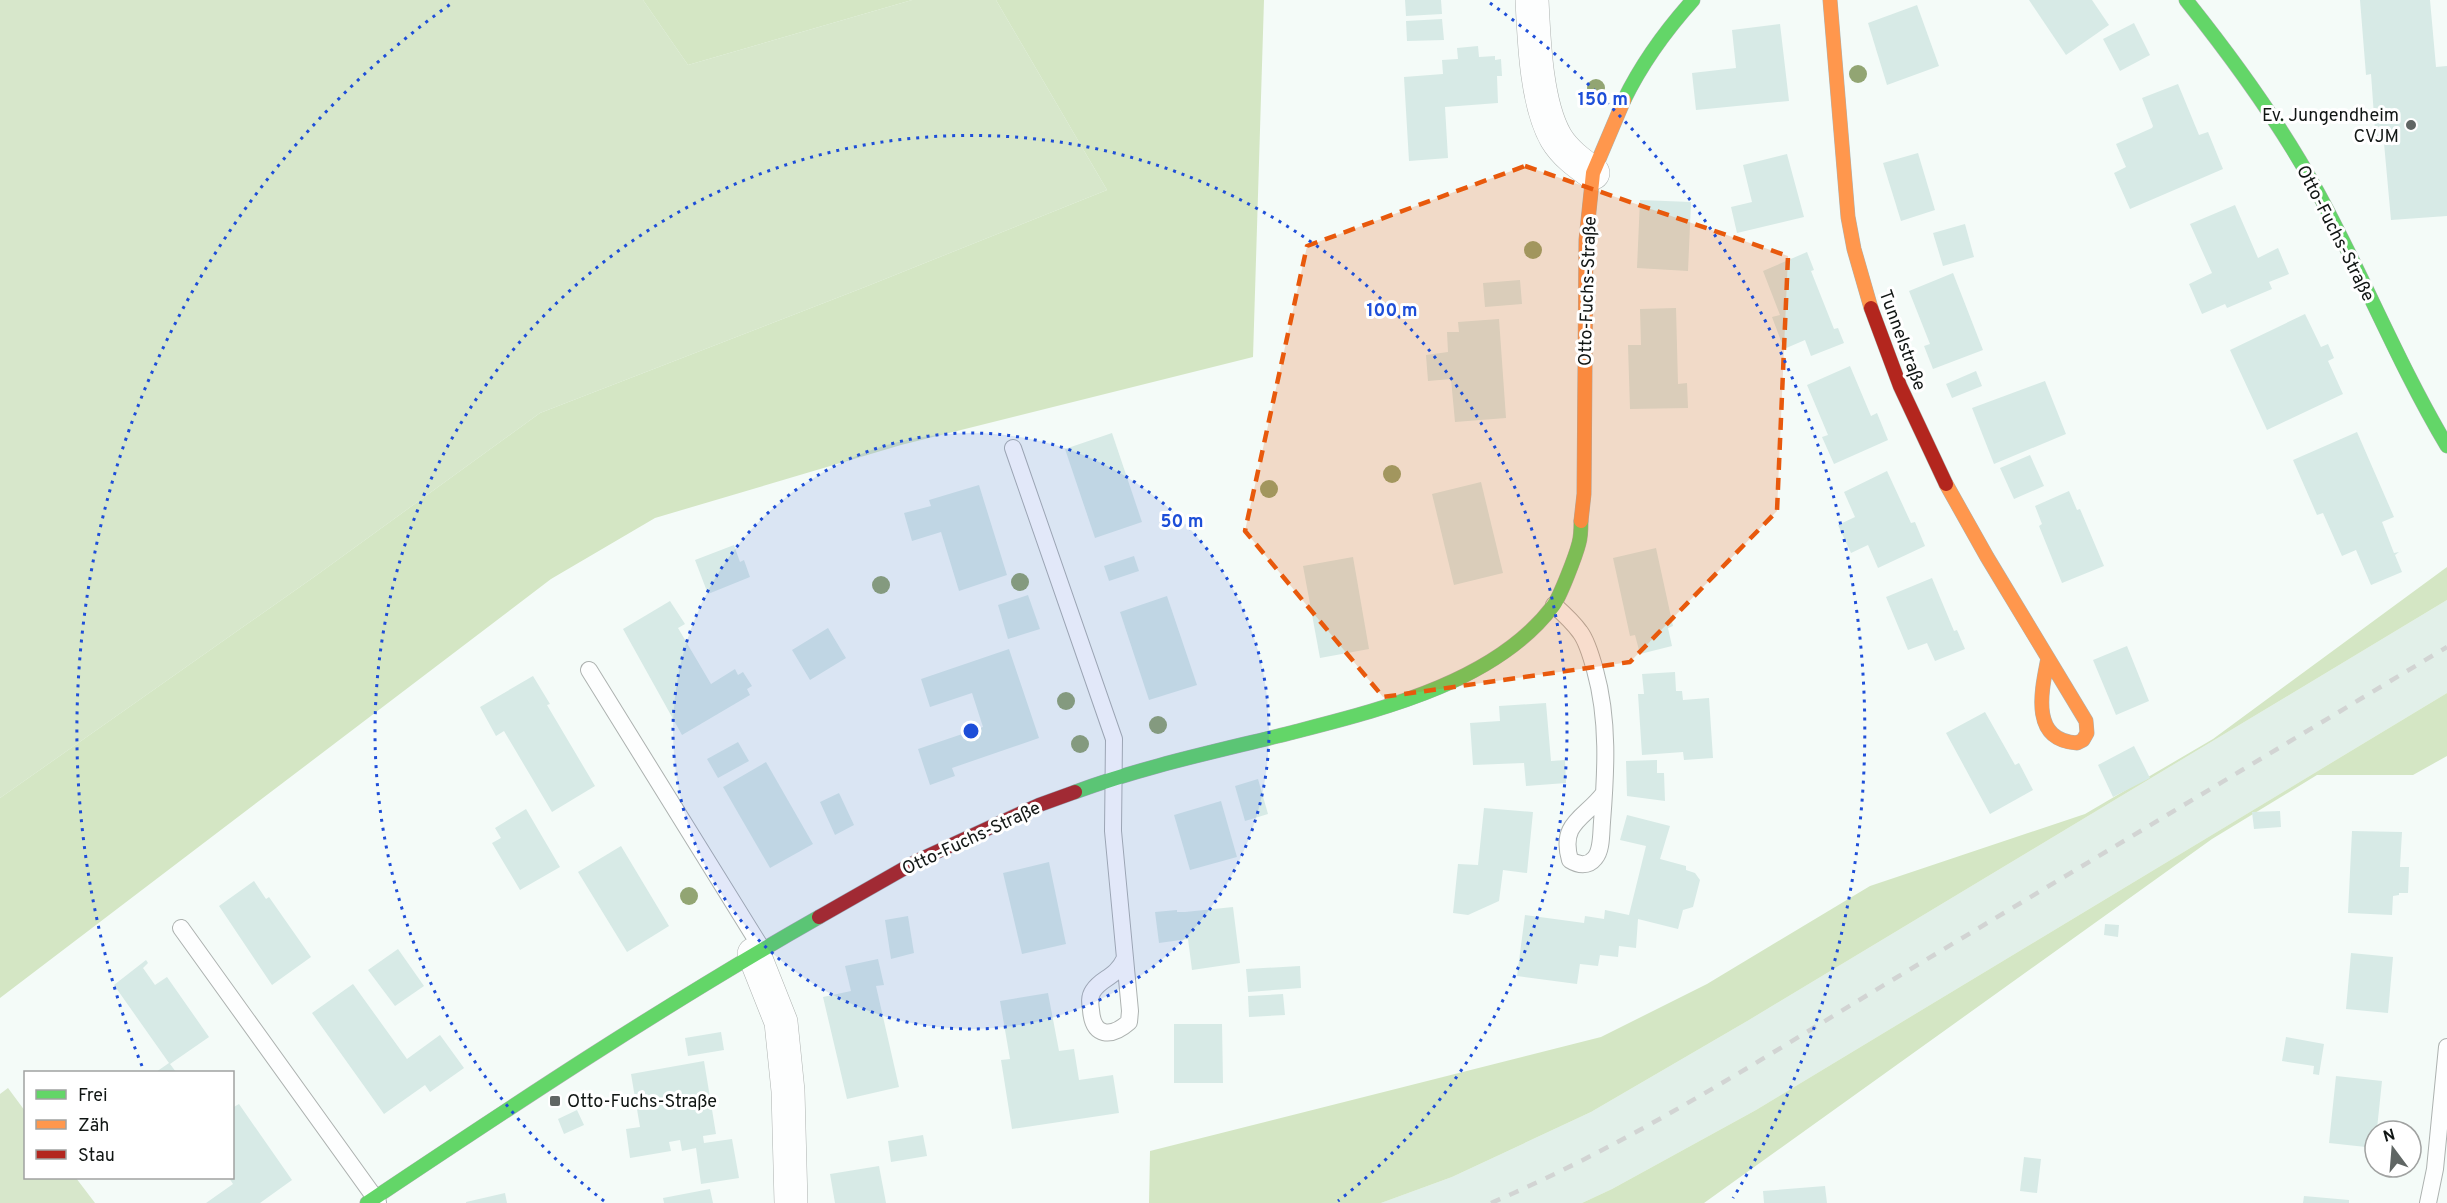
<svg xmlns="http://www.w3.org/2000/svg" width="2447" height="1203" viewBox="0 0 2447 1203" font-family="Overpass,sans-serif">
	<rect width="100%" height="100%" fill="#f4fbf8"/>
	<path fill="#e2f0e9" d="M2447,600V693L1756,1110L1612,1189L1582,1203H1381L1452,1177L1591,1112L1749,1020Z"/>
	<g fill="#d7e7cb">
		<path d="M0,0H643L688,65L912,0H996L1107,190L865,287L540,413L314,577L0,798Z"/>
		<path d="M8,1088L25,1111L26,1178H76L95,1203H0V1094Z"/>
	</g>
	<g fill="#d4e6c4">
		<path d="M643,0H912L688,65Z"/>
		<path d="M996,0H1264L1253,357L901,445L655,518L551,579L0,998V798L314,577L540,413L865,287L1107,190Z"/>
		<path d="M2447,567V600L1749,1020L1591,1112L1452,1177L1381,1203H1149L1150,1151L1601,1037L1707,984L1870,886L2085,814L2213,739Z"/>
		<path d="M2447,693V756L2413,775H2317L2212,839L1704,1203H1582L1612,1189L1756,1110Z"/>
	</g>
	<g fill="#d7eae6">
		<path d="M1405,0H1441L1442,14L1406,16Z"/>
		<path d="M2029,0H2092L2109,25L2066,55Z"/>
		<path d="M2360,0H2430L2436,67L2447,66V216L2391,220L2384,143L2376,144L2371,74L2366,75Z"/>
		<path d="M1917,5L1939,66L1887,85L1868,23Z"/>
		<path d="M1442,19L1444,40L1407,41L1406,21Z"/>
		<path d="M2134,23L2150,55L2120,71L2103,39Z"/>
		<path d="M1780,24L1789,101L1696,110L1692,73L1736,68L1732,30Z"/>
		<path d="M1478,46L1479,57L1495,56V60L1501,59L1502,76H1497L1498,103L1445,107L1448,158L1409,161L1404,77L1443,74L1442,60L1458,59L1457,48Z"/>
		<path d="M2178,84L2199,135L2208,132L2223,169L2130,209L2114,173L2126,167L2116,144L2152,128L2153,126L2142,98Z"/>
		<path d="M1918,153L1935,210L1901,221L1883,163Z"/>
		<path d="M1787,154L1804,217L1737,233L1731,207L1752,202L1743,165Z"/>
		<path d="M1640,200L1691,202L1688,271L1637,268Z"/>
		<path d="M2235,205L2258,258L2278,248L2289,274L2269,282L2272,289L2227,308L2225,304L2202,314L2189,284L2212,273L2190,224Z"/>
		<path d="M1965,224L1974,257L1943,266L1933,233Z"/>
		<path d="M1807,252L1814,270L1811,271L1834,329L1838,328L1844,343L1811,356L1805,340L1784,349L1772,317L1780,315L1763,271Z"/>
		<path d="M1953,273L1983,350L1933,369L1924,346L1930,344L1909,291Z"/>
		<path d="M1520,280L1522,304L1485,307L1483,283Z"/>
		<path d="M1676,308L1678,384L1687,383L1688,408L1630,409L1628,345H1641L1640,309Z"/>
		<path d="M2305,314L2321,347L2328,344L2334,358L2328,361L2343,394L2267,430L2230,350Z"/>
		<path d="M1499,319L1506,418L1455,422L1451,379L1428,381L1426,355L1448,352L1447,332H1459L1458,322Z"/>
		<path d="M1850,366L1871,416L1877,413L1888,440L1834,464L1822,437L1828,435L1807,385Z"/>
		<path d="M1976,371L1982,386L1952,398L1946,384Z"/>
		<path d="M2045,381L2066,434L1994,464L1972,408Z"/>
		<path d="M2357,432L2394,517L2382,522L2394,553L2399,552L2395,555L2402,572L2371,585L2356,550L2342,556L2323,513L2317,515L2293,460Z"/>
		<path d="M1112,433L1142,522L1095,538L1065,449Z"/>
		<path d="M2030,455L2044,486L2014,499L2000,468Z"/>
		<path d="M1887,471L1911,523L1915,522L1925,546L1878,568L1868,545L1851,553L1838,525L1855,517L1844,492Z"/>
		<path d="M1481,482L1503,573L1454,585L1432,494Z"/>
		<path d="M979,485L1007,575L959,591L941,532L912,541L904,513L931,506L929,500Z"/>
		<path d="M2069,491L2077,510L2080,509L2104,566L2062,583L2039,526L2042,524L2035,506Z"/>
		<path d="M734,545L740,562L744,560L750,577L708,594L695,560Z"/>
		<path d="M1656,548L1673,626L1668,628L1672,646L1640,654L1635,635L1630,636L1613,558Z"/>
		<path d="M1134,556L1139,571L1109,581L1104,566Z"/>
		<path d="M1353,557L1369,649L1320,658L1303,566Z"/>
		<path d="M1932,578L1954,631L1957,630L1965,649L1935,661L1927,643L1908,650L1886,597Z"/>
		<path d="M1028,595L1040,629L1008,639L998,605Z"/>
		<path d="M1167,596L1197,685L1149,700L1120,612Z"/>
		<path d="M670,601L685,624L678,628L711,684L735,669L738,675L743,672L752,686L747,689L750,695L682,735L623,629Z"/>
		<path d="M828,628L846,658L810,680L792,650Z"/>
		<path d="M2127,646L2149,701L2116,715L2093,660Z"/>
		<path d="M1009,649L1039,738L952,768L955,776L930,785L918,749L983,727L972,693L930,707L921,679Z"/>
		<path d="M1675,672L1676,691H1682L1683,700L1709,698L1713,758L1684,760L1683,752L1642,755L1638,694H1644L1642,674Z"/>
		<path d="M533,676L550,704L547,705L595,786L552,812L504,731L496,736L480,707Z"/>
		<path d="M1546,703L1551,761L1565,760L1566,783L1526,786L1524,763L1473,765L1470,723L1500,721L1499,706Z"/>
		<path d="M1985,712L2015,765L2019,763L2033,790L1990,814L1946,733Z"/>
		<path d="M738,742L749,761L718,778L707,759Z"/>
		<path d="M2134,746L2150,778L2113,797L2098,765Z"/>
		<path d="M1657,760V773H1664L1665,801L1627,796L1626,761Z"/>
		<path d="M766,762L813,844L770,868L723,787Z"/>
		<path d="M1258,779L1268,814L1245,821L1235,786Z"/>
		<path d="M839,793L854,825L835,835L820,802Z"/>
		<path d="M1221,801L1237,857L1190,870L1174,815Z"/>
		<path d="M1484,808L1533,812L1527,873L1503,870L1499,901L1468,915L1453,913L1458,864L1478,865Z"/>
		<path d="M526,809L560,867L520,890L492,843L501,838L495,828Z"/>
		<path d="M2280,811L2281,827L2254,829L2252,812Z"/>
		<path d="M1627,815L1670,826L1660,859L1686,866V870L1695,873L1700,880L1693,907L1683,910L1678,929L1638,919L1636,948L1619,946L1618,957L1600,955L1598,966L1580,964L1577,984L1517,976L1525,915L1584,923L1585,916L1604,919L1605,910L1629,915L1646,846L1620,840Z"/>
		<path d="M2352,831L2402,832L2400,867H2409L2408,893H2399V895L2393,896L2392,915L2348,913Z"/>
		<path d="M621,846L669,926L627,952L578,872Z"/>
		<path d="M1049,862L1066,944L1022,954L1003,873Z"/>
		<path d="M254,881L266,899L269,897L311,957L272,985L219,906Z"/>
		<path d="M1233,907L1240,963L1192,970L1188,939L1159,943L1155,912L1177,910V912H1185Z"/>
		<path d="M908,916L914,953L891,959L885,920Z"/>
		<path d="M2105,924L2119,925L2118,937L2104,935Z"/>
		<path d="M398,949L424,986L395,1006L368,970Z"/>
		<path d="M2351,953L2393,957L2388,1013L2346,1009Z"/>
		<path d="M878,959L884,985L876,986L899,1087L847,1099L823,997L851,991L845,966Z"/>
		<path d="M146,960L148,963L143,968L155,985L167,977L209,1037L170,1064L176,1072H156L169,1063L114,985Z"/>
		<path d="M1300,966L1301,988L1248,992L1246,969Z"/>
		<path d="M353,984L407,1059L440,1035L464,1068L430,1092L425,1085L384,1114L312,1013Z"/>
		<path d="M1048,993L1059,1051L1074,1049L1079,1080L1113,1075L1119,1113L1012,1129L1001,1060L1010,1059L1000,1001Z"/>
		<path d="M1283,994L1285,1015L1249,1017L1248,996Z"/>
		<path d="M1174,1024H1222L1223,1083H1174Z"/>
		<path d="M721,1032L724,1050L688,1056L685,1038Z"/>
		<path d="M2286,1037L2324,1044L2319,1075L2313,1074L2314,1066L2282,1061Z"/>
		<path d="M704,1061L716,1134L703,1136L704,1143L732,1139L739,1178L701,1184L696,1148L682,1151L680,1140L669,1142L671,1151L630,1158L626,1129L640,1127L631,1074Z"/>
		<path d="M2336,1076L2382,1081L2375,1148L2329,1143Z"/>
		<path d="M239,1104L292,1180L260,1203H206L233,1184L229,1178H232V1108Z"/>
		<path d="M577,1110L584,1125L564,1134L558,1119Z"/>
		<path d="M923,1135L927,1156L891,1162L888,1141Z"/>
		<path d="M2024,1157L2041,1159L2037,1193L2020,1191Z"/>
		<path d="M879,1166L886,1203H835L830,1174Z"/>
		<path d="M1825,1186L1827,1203H1764L1763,1191Z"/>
		<path d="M710,1189L713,1203H664L663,1198Z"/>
		<path d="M505,1193L507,1203H466V1202Z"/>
		<path d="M2304,1196L2349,1200V1203H2303Z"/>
	</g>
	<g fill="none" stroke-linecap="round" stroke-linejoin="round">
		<defs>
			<g id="lane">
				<path d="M1013,448L1114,739L1113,831L1130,1011L1129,1022C1111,1038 1093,1037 1091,1010C1090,1003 1089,997 1093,991C1102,977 1115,979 1125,958"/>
				<path d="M1554,605C1563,613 1573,622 1580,632C1587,641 1592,659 1595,670C1609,720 1606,772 1602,822C1601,833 1602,850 1595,858C1588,867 1578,865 1570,860C1559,822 1586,818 1604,793"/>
				<path d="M589,670L762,949"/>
				<path d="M181,928L378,1202"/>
				<path d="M2428,1203L2435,1169L2447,1047"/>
			</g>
			<g id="street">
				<path d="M1532,0C1534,40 1536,103 1556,138C1565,153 1579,163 1593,173"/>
				<path d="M754,954L781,1022L788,1091L791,1203"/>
			</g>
			<g id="fast">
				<path d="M2186,0C2234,60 2280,123 2317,191C2363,275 2398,364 2447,446"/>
				<path d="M1624,100C1641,65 1667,29 1693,0"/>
				<path d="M1075,792C1145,766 1218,751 1290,733C1379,710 1495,683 1553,606C1560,597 1576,555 1579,543C1581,536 1581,528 1581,521"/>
				<path d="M367,1203C515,1104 664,1005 819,917"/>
			</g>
			<g id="slow">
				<path d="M1830,0L1848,217L1854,249L1871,308"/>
				<path d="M1946,484L1987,557L2086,721L2087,733L2083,740L2077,743C2029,740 2042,689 2048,658"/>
				<path d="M1581,521L1584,494L1586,240L1593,173L1624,100"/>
			</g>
			<g id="jam">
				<path d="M1871,308L1900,386L1946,484"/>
				<path d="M819,917L919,860L1039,805L1075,792"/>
			</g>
		</defs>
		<use href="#lane" stroke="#adb2b0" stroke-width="18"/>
		<use href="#street" stroke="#adb2b0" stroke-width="34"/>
		<use href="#fast" stroke="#adb2b0" stroke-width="15"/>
		<use href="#slow" stroke="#adb2b0" stroke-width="15"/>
		<use href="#jam" stroke="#adb2b0" stroke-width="15"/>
		<use href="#lane" stroke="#fdfefe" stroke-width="16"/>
		<use href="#street" stroke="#fdfefe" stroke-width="33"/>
		<use href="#fast" stroke="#63d668" stroke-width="14"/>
		<use href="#slow" stroke="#ff974d" stroke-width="14"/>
		<use href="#jam" stroke="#b3261e" stroke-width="14"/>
		<path stroke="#d2d4d3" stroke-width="4.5" stroke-dasharray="10 10" stroke-linecap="butt" d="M1491,1203C1634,1142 1766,1056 1899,976C2082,866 2264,757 2447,647"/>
	</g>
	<g fill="#92a573">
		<circle cx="1858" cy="74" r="9"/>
		<circle cx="1596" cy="88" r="9"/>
		<circle cx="1533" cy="250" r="9"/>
		<circle cx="1392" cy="474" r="9"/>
		<circle cx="1269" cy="489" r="9"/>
		<circle cx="1020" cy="582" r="9"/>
		<circle cx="881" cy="585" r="9"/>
		<circle cx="1066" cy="701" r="9"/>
		<circle cx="1158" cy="725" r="9"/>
		<circle cx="1080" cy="744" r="9"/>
		<circle cx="689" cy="896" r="9"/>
	</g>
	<path fill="#e8590c" fill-opacity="0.2" stroke="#e8590c" stroke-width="4.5" stroke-dasharray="12 8" stroke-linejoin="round" d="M1525,166L1788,256L1777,511L1630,662L1383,697L1245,531L1307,246Z"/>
	<circle cx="971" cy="731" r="298" fill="#1d4ed8" fill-opacity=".12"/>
	<g fill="none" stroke="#1d4ed8" stroke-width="3" stroke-dasharray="3 6">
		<circle cx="971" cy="731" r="298"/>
		<path d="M604 1201A596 596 0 1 1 1338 1201"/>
		<path d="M142 1066A894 894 0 0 1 452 3M1490 3A894 894 0 0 1 1733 1198"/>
	</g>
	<g fill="#606664" stroke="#fff" stroke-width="2">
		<circle cx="2411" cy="125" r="6"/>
		<rect x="549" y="1095" width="12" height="12" rx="3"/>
	</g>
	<g text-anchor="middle" stroke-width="6" stroke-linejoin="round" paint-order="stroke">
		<g font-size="18" fill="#111614" stroke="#fff" text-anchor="end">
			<text x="2399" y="121">Ev. Jungendheim<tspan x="2399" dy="21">CVJM</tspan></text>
			<text x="567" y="1107" text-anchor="start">Otto-Fuchs-Straße</text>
		</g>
		<g font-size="18" fill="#111614" stroke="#fff">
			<text transform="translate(2336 233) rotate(63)" y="6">Otto-Fuchs-Straße</text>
			<text transform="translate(1587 291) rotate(-88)" y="6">Otto-Fuchs-Straße</text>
			<text transform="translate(1903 340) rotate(70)" y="6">Tunnelstraße</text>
			<text transform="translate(971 838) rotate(-25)" y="6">Otto-Fuchs-Straße</text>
		</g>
	</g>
	<circle cx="971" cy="731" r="9" fill="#1d4ed8" stroke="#fff" stroke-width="3"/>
	<g font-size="18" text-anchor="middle" font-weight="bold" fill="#1d4ed8" stroke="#fff" stroke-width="6" stroke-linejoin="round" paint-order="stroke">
		<text x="1603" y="105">150 m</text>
		<text x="1392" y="316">100 m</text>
		<text x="1182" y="527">50 m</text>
	</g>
	<rect x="24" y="1071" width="210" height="108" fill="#ffffff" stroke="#a0a2a1" stroke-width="1.5"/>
	<rect x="36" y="1090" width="30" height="9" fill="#63d668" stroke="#a0a2a1" stroke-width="1.5"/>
	<text x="78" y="1101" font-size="18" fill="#111614">Frei</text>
	<rect x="36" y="1120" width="30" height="9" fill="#ff974d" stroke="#a0a2a1" stroke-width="1.5"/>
	<text x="78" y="1131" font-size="18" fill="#111614">Zäh</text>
	<rect x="36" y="1150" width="30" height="9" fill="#b3261e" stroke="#a0a2a1" stroke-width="1.5"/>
	<text x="78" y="1161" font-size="18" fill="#111614">Stau</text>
	<g transform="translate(2393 1149) rotate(344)"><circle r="28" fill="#ffffff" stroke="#a0a2a1" stroke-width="1.5"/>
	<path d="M0-4.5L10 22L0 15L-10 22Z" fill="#606664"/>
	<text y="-9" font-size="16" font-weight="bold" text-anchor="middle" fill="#111614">N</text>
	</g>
</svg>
